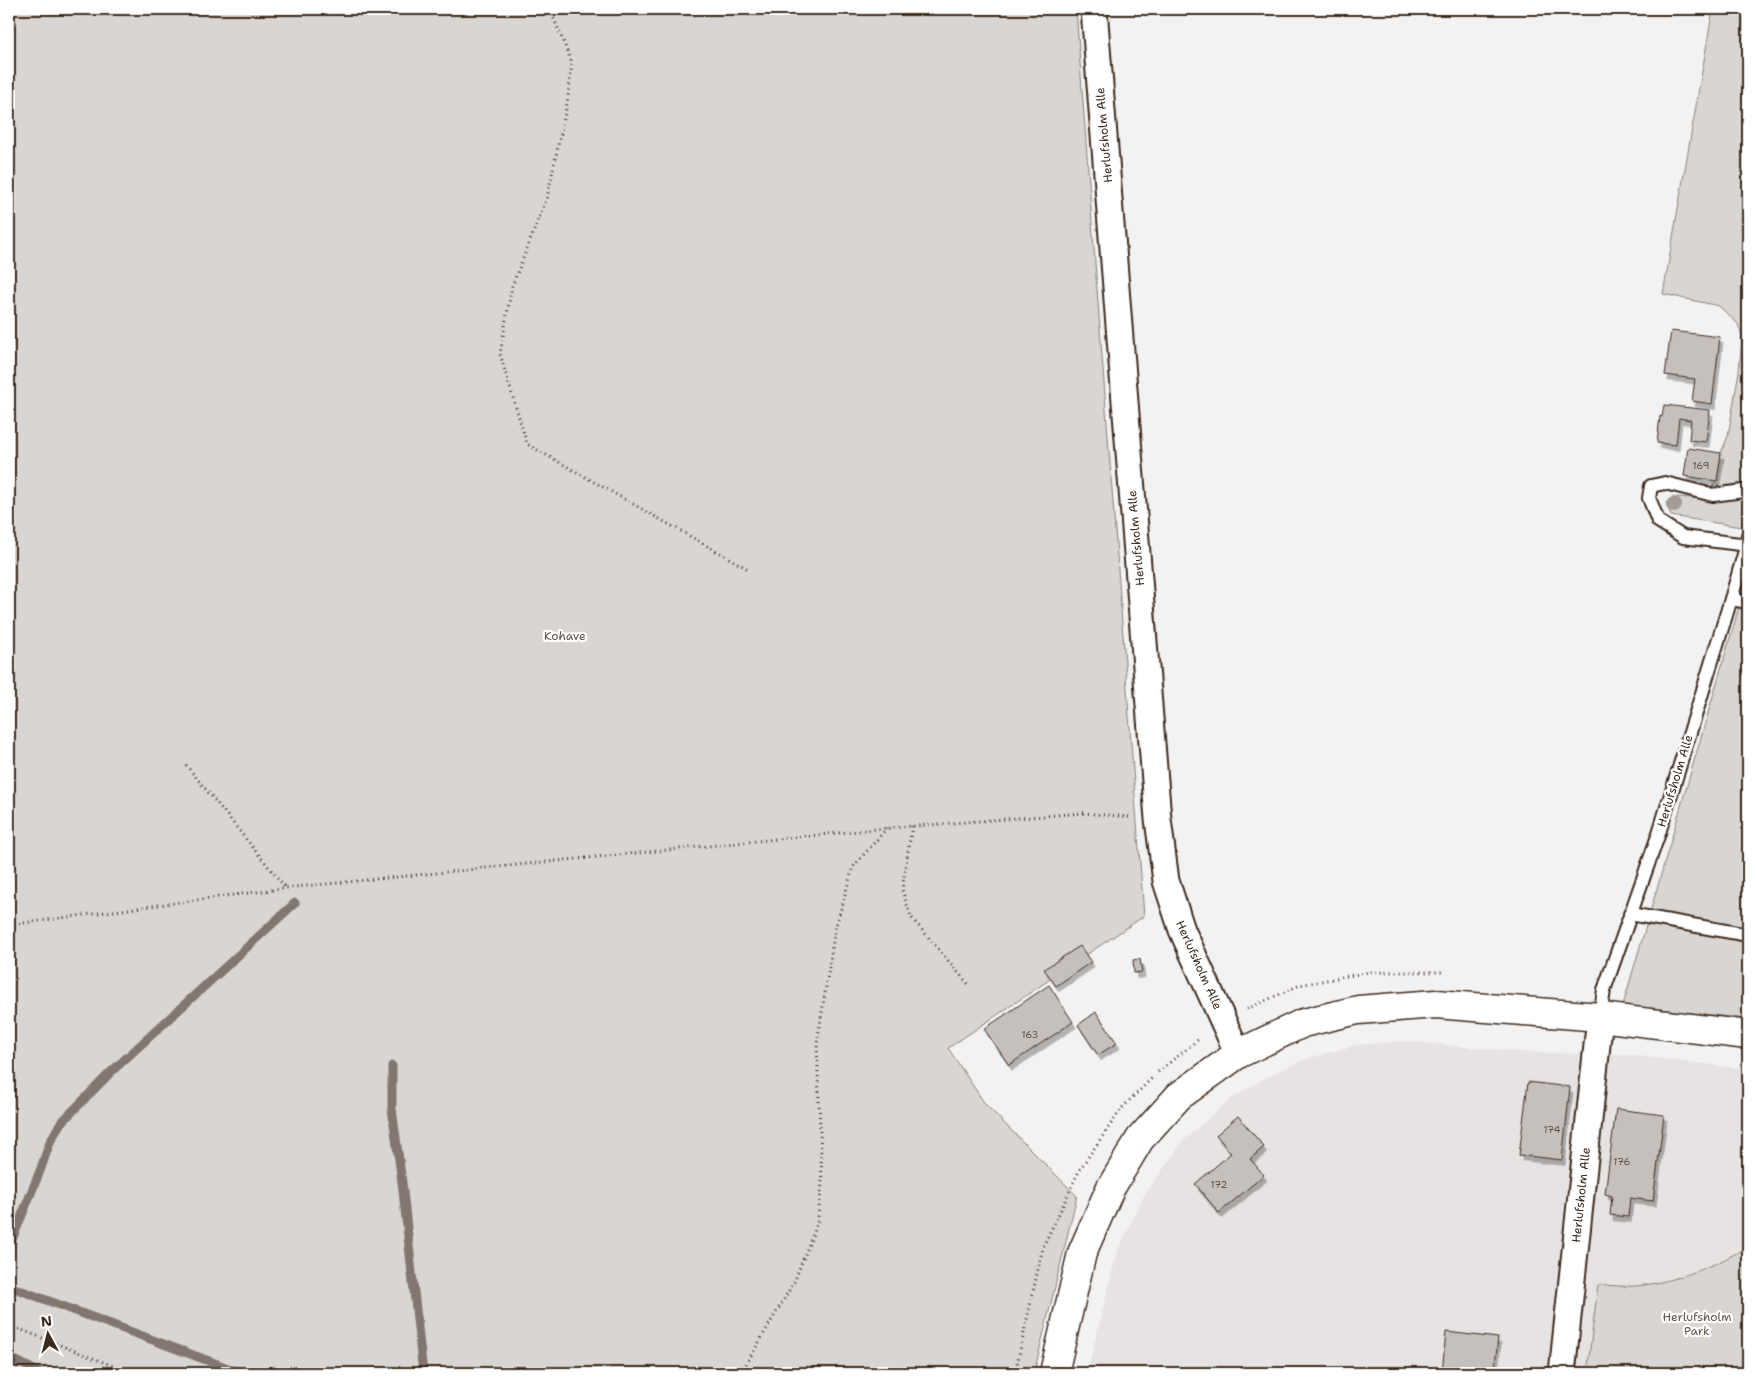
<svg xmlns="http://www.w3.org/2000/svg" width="1757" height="1382" viewBox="0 0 1757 1382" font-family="'Shantell Sans',sans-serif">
	<defs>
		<filter id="shadow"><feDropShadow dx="3" dy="5.5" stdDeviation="0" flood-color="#0004"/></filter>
	</defs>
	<rect width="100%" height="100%" fill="#f3f2f2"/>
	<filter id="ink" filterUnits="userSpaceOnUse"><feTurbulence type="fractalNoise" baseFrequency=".02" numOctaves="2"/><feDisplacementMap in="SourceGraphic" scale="10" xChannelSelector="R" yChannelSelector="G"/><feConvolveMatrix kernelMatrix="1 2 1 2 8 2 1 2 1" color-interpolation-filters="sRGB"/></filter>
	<g filter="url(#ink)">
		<path fill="#e6e3e2" d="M1402,1041L1524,1052L1629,1055L1748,1069V1373H1087L1117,1252L1145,1194L1184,1140L1232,1098L1267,1077L1303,1060L1356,1045Z"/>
		<g fill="#d8d5d2" stroke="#8a8078">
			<path d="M9,9H1076L1144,916L948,1048L985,1104L1077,1196L1034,1373H9Z"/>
			<path d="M1713,9H1748V528L1671,516L1666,503L1678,497L1704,499L1717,479L1721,453L1728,436L1739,371L1742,337L1738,324L1719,306L1663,294Z"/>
			<path d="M1748,576V1019L1623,1005Z"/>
			<path d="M1748,1246V1373H1587L1598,1285C1610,1285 1624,1287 1636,1286C1671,1283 1719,1265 1748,1246Z"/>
		</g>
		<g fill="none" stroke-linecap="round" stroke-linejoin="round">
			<g stroke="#827770" stroke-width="9">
				<path d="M392,1066V1109L402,1182L423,1373"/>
				<path d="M9,1247L40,1171L50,1142L60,1124L111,1072L295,903"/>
				<path d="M9,1286L241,1373"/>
				<path d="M9,1357L40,1373"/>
			</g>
		</g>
		<g fill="#c6c0bd" stroke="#3b2a1e" filter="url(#shadow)">
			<path d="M1671,331L1720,337L1712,404L1692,401L1695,379L1665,375Z"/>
			<path d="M1664,405L1710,410L1706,442L1689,440L1691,420L1679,418L1676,445L1657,443L1660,416L1662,417Z"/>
			<path d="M1688,448L1721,453L1717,481L1684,476Z"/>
			<path d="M1080,946L1091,962L1056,986L1044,969Z"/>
			<path d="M1140,959L1142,972L1134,973L1133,960Z"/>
			<path d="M1049,985L1073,1022L1009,1065L984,1029Z"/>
			<path d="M1096,1012L1117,1043L1098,1055L1078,1025Z"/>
			<path d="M1528,1082L1570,1087L1562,1160L1519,1155Z"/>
			<path d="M1616,1109L1664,1115L1653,1201L1630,1198L1628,1217L1610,1215L1612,1196L1605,1194Z"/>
			<path d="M1238,1116L1264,1147L1250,1159L1264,1175L1219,1213L1195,1184L1231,1153L1216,1135Z"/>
			<path d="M1446,1332L1498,1338L1494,1373H1442Z"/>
		</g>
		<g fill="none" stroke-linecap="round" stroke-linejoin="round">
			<defs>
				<g id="lane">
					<path d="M1743,491L1713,495L1665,483L1651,486L1649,498L1658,521L1683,537L1748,545"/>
					<path d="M1731,599L1748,602"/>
					<path d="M1630,914L1748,935"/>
					<path d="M1600,1017L1604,990L1659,833L1731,599L1747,544L1748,535"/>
				</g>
				<g id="street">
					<path d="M1094,9L1158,819L1166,881L1182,930L1238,1054"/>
					<path d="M1562,1373L1600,1017"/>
				</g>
				<path id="secondary" d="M1054,1373L1082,1253L1110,1189L1140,1139L1179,1096L1238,1054L1303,1023L1358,1010L1436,1004L1600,1017L1748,1035"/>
			</defs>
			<use href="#lane" stroke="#3b2a1e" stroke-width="16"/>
			<use href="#street" stroke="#3b2a1e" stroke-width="29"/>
			<use href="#secondary" stroke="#3b2a1e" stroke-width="31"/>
			<g stroke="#3b2a1e" stroke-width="3" stroke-dasharray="1 4" stroke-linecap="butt">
				<path d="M550,9L572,63L567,104L547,198L512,286L500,354L527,444L748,569"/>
				<path d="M1748,189L1741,226L1748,236"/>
				<path d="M186,765L285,887"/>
				<path d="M912,826L902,890L911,917L968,984"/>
				<path d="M9,925L286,888L888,828L1083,813L1129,817"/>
				<path d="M1247,1009L1300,985L1369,972H1442"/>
				<path d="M1158,1072L1200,1038"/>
				<path d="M9,1325L131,1373"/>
				<path d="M741,1373L794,1282L817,1224L822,1184L817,1044L835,929L853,867L887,828"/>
				<path d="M1015,1373L1043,1247L1080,1169L1122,1108L1154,1076"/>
			</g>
			<use href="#lane" stroke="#fff" stroke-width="12"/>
			<use href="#street" stroke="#fff" stroke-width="25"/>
			<use href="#secondary" stroke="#fff" stroke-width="28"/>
		</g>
		<circle fill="#a39c96" cx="1674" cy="505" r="8"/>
	</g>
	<g text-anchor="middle" stroke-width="4.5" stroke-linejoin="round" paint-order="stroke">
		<g font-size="10" fill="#5e5046">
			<text x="1701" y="469">169</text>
			<text x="1030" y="1038">163</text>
			<text x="1552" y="1133">174</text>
			<text x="1622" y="1165">176</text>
			<text x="1219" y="1188">172</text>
		</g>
		<g font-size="12" fill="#3b2a1e" stroke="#fff">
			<text transform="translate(1104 135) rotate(-95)" y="4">Herlufsholm Alle</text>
			<text transform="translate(1136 538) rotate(-95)" y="4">Herlufsholm Alle</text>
			<text transform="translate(1675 781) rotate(-73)" y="4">Herlufsholm Alle</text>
			<text transform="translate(1199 965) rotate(66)" y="4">Herlufsholm Alle</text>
			<text transform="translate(1581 1195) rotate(-84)" y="4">Herlufsholm Alle</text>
		</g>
		<g font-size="12" fill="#62554b" stroke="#fff">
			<text x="565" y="640">Kohave</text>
			<text x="1697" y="1321">Herlufsholm<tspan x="1697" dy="14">Park</tspan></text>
		</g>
	</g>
	<rect width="1757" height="1382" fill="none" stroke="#fff" stroke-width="30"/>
	<rect x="15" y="15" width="1727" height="1352" fill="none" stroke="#3b2a1e" stroke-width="2" filter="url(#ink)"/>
	<g transform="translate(48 1334) rotate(353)" stroke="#ffffff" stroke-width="4" paint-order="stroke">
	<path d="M0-4L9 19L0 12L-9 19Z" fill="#3b2a1e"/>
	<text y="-8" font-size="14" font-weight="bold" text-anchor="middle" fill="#3b2a1e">N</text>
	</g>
</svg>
